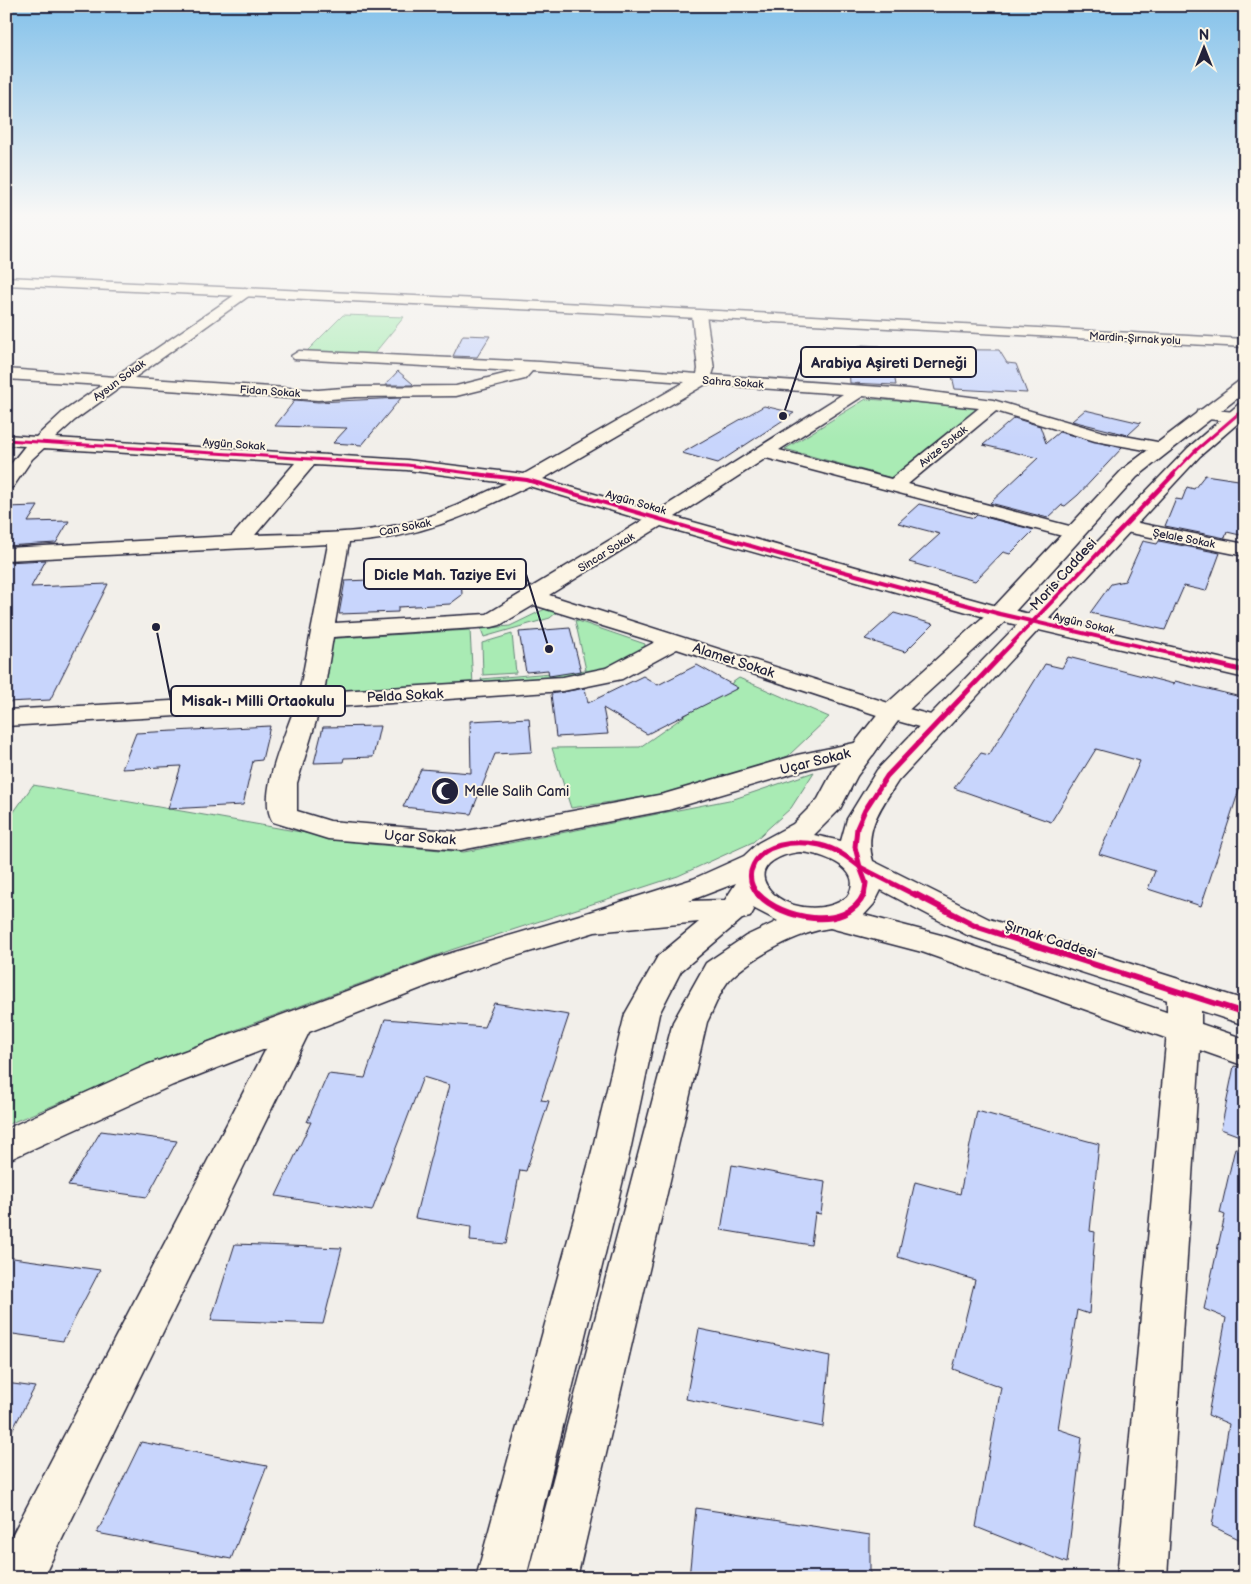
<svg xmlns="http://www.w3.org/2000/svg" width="1251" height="1584" viewBox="0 0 1251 1584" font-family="'Balsamiq Sans',sans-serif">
	<rect width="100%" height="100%" fill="#f2efea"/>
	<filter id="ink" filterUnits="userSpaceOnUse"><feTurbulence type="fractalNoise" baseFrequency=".02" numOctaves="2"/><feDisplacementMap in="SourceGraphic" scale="10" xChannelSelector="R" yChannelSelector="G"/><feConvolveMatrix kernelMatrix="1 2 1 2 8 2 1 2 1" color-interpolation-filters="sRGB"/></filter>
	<g filter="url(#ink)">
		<g fill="#a9ebb4" stroke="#668678">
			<path d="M343,315L404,317L373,355L306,352Z"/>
			<path d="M866,399L971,406L979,413L892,478L785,449Z"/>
			<path d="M545,609L557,612L550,618L484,637L481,629L510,626Z"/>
			<path d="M575,620L645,644L644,652L620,666L568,678L483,685L481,679L586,670Z"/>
			<path d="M470,630L473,685L316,695L324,639Z"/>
			<path d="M512,634L516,673L483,675L482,643Z"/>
			<path d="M739,678L829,717L788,756L677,792L571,808L552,748L640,747Z"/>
			<path d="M814,772L791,808L753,842L678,876L451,950L238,1029L6,1125V823L33,785L369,844L464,852L734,799Z"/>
		</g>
		<g fill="#c8d5fc" stroke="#22223b">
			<path d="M463,335L490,336L477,357L453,356Z"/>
			<path d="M862,345L880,346L881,349L999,350L1007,363L1016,364L1027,393L955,389L952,376L894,374L896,385L850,383L848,354Z"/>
			<path d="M398,371L413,384V385H385Z"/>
			<path d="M401,398L362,445L333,443L347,428L275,426L295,400L318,402Z"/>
			<path d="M764,406L794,413L718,463L682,453Z"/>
			<path d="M1085,410L1141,423L1128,435L1072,421Z"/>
			<path d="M1014,418L1040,426L1046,443L1059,432L1122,448L1078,495L1065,506L1062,505L1048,518L990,503L1038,458L983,445Z"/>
			<path d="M1205,475L1245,481V523L1240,535L1227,532L1225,538L1165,526L1176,499L1182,500L1187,487L1194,489Z"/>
			<path d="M919,504L974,518L977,515L1034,530L1010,554L1003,552L975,581L909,562L940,534L898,523Z"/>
			<path d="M38,506L28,522L69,521L56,543L6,546V507Z"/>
			<path d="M1143,541L1157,544L1159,541L1220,553L1206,591L1184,586L1165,630L1090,613L1111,584L1125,581Z"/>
			<path d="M46,560L31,587L108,584L50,700L6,702V562Z"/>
			<path d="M461,576L462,595L450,604L398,607V612L339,614L345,581Z"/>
			<path d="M894,613L933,624L905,652L865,639Z"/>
			<path d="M570,628L581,671L549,676L548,670L526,672L519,632Z"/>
			<path d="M1068,657L1174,684L1175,681L1245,698V772L1201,906L1148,889L1155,871L1099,854L1140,761L1096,749L1051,822L954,788L981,753L989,755L1045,664L1062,668Z"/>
			<path d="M697,665L738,688L647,734L603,708L608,734L556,737L551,694L585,688L588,703L643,676L658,685Z"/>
			<path d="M529,718L532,752L495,754L471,814L403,807L421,769L471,773L470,721Z"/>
			<path d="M270,726L262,760L253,761L243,805L168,809L181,766L122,769L136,733Z"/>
			<path d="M380,726L373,757L344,758L343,762L314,763L323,727Z"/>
			<path d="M494,1003L569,1015L541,1100L549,1101L526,1171L520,1170L506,1244L470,1241L471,1227L415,1218L449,1085L423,1077L372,1211L276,1196L311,1122H307L328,1074L365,1078L385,1019L484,1027Z"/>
			<path d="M1234,1066L1245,1068V1138L1221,1129Z"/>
			<path d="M977,1111L1099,1144L1090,1231L1095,1232L1089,1314L1077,1310L1058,1429L1082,1437L1067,1563L976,1527L1001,1387L953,1369L975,1280L898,1257L915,1182L960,1194Z"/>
			<path d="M101,1131L177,1141L147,1197L68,1186Z"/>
			<path d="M1235,1148L1245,1150V1542L1212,1526L1229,1424L1208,1415L1226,1318L1204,1309L1225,1215L1220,1213Z"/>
			<path d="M732,1165L825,1182L821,1214L815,1213L811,1245L721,1230Z"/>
			<path d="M235,1244L342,1248L323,1324L211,1320Z"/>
			<path d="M6,1257L100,1270L63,1341L6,1333Z"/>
			<path d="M699,1329L830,1356L823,1427L686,1399Z"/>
			<path d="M6,1383L35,1387L6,1442Z"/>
			<path d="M141,1442L267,1466L231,1559L97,1533Z"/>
			<path d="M696,1508L870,1535V1578H689Z"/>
		</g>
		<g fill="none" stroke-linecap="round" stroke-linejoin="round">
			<defs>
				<g id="minor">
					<path d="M245,288L252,292L250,295L134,378L318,390L356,387L456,386L516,371L294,359L291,356L299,351L540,362L697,374L698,369L692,315L699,311L706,315L714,369L712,375L909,389L993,400L1103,432L1168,444L1171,448L1168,452L1162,453L1095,441L996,411L908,484L1081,529L1084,533L1081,537L1074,539L766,458L675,517L1004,608L1245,664V678L992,619L661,526L549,595L901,707L946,719L950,724L946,729L937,732L883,717L677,649L622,679L563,691L320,708L297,783V811L330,821L461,832L664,794L797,755L864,741L873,743L877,749L873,755L811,768L668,810L461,850L328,839L273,822C256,797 285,736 294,709L6,726V710L299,694L328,544L6,560V548L232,536L295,463L44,448L32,459L13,487L6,489V470L25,446L6,445V435L36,437L63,412L102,385L6,379V369L115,377ZM532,371L685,382L524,474L407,460L55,438L75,420L121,387L318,400L356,397L456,396L525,379ZM706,384L843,394L656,512L543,479ZM863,396L979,408L891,479L779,450ZM314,465L407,470L506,483C473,498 442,514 407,523C358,535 305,533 255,535ZM529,486L643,520L487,614L335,623L349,542C416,539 470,515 529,486ZM534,605L655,642L606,668L563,677L324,692L333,637L492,627L500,625Z"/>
					<path d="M1204,409L1245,413V423L1198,418L1196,414L1198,410Z"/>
					<path d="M1123,520L1245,544V556L1116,530L1113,526L1116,522Z"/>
					<path d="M1184,981L1196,984L1201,993V1032L1167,1578H1117L1167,1032V993L1172,984Z"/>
					<path d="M296,1011L308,1015L313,1024L43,1578H6V1547L279,1024L284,1015Z"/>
				</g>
				<path id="tertiary" d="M1245,379V392L1137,477L1008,619L901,717L857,776L840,809L814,835L841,841L847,819L877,770L1188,448L1239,404L1245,403V417L1200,456L898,781C882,806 863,830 873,861L989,919L1245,1000V1025L967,935L881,890L874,904L864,915L941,935L1245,1039V1066L922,952L830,928C799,932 754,956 731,978C721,988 714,1009 707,1022L577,1578H527L673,1022L706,963L746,936L778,921L753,908L754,910L750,917L742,919L681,971L659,1014L630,1151L526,1578H476L592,1151L625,1014L658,956L699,922L595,932L460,973L173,1085L6,1161V1129L147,1065L438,957L583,914L693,879L744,856L758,843L793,824L818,799L834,769L883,707L992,609L1123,469L1239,381ZM800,852C820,853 867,868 847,897C826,914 783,911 767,886C753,864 785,853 800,852ZM736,883L725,900L689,901Z"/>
				<path id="trunk" d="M6,277L584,304L1245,339V347L584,312L6,285Z"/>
			</defs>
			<use href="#minor" stroke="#22223b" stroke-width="3"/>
			<use href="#tertiary" stroke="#22223b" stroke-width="3"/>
			<use href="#trunk" stroke="#22223b" stroke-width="3"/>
			<use href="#minor" fill="#fcf5e5" fill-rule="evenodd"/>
			<use href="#tertiary" fill="#fcf5e5" fill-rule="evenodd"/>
			<use href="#trunk" fill="#fcf5e5" fill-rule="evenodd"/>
			<defs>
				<g id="cycleway-far3">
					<path d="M6,440L407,465L485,475"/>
					<path d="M1172,475L1194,452L1245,408"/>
				</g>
				<g id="cycleway-far2">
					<path d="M475,474L527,480L771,552L1000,614L1195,659"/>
					<path d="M997,659L1174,474"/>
				</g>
				<g id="cycleway-far1">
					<path d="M1190,658L1245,671"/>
					<path d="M860,867L917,896"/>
					<path d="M860,867L866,883L864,896"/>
					<path d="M860,867L855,847L857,828L865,810L887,776L999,658"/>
					<path d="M759,896C753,889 749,880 751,871C759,842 796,840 820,845C837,849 847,857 860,867"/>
				</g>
				<g id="cycleway">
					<path d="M758,894C781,919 847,933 864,894"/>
					<path d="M915,894L978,927L1245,1013"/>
				</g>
			</defs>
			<use href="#cycleway-far3" stroke="#fcf5e5" stroke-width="5"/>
			<use href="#cycleway-far2" stroke="#fcf5e5" stroke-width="6"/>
			<use href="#cycleway-far1" stroke="#fcf5e5" stroke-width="8"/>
			<use href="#cycleway" stroke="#fcf5e5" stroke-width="9"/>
			<use href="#cycleway-far3" stroke="#d6006c" stroke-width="3"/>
			<use href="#cycleway-far2" stroke="#d6006c" stroke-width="4"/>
			<use href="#cycleway-far1" stroke="#d6006c" stroke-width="5"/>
			<use href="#cycleway" stroke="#d6006c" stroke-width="6"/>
		</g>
	</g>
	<linearGradient id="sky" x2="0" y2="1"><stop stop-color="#83c1ea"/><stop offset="0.49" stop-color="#f9f8f6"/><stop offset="1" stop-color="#f9f8f6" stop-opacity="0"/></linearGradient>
	<rect width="1251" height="439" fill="url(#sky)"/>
	<defs>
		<symbol id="mosque-disc" viewBox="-11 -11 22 22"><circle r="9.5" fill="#22223b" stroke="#fcf5e5"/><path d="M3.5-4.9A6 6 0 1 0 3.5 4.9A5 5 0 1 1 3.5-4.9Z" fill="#fff"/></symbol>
	</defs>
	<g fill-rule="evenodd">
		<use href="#mosque-disc" x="429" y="775" width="32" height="32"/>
	</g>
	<g text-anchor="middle" stroke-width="4" stroke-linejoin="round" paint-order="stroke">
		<g font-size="11" fill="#22223b" stroke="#fcf5e5">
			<text transform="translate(1135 338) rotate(3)" y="4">Mardin-Şırnak yolu</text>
			<text transform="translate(119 380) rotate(-36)" y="4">Aysun Sokak</text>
			<text transform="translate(733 382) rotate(4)" y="4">Sahra Sokak</text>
			<text transform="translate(270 391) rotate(4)" y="4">Fidan Sokak</text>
			<text transform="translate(234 444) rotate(4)" y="4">Aygün Sokak</text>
			<text transform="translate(943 446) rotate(-39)" y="4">Avize Sokak</text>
			<text transform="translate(636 502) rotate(16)" y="4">Aygün Sokak</text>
			<text transform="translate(405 527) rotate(-11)" y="4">Can Sokak</text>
			<text transform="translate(1184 538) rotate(11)" y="4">Şelale Sokak</text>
			<text transform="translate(606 552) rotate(-32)" y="4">Sincar Sokak</text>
			<text transform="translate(1084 623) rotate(13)" y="4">Aygün Sokak</text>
		</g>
		<g font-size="14" fill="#22223b" stroke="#fcf5e5">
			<text transform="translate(1063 574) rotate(-48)" y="5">Moris Caddesi</text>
			<text transform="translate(734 660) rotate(18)" y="5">Alamet Sokak</text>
			<text transform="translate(405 695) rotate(-3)" y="5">Pelda Sokak</text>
			<text transform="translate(815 761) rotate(-14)" y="5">Uçar Sokak</text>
			<text transform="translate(420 837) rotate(4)" y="5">Uçar Sokak</text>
			<text transform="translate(1051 939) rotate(18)" y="5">Şırnak Caddesi</text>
		</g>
		<g font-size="14" fill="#22223b" stroke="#fcf5e5" text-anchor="start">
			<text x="464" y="796">Melle Salih Cami</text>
		</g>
	</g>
	<path fill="none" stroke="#22223b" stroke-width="2" d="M783 416L801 362M549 649L526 574M156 627L171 701"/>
	<g fill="#22223b" stroke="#fcf5e5" stroke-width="2">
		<circle cx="783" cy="416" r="5"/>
		<circle cx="549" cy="649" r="5"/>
		<circle cx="156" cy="627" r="5"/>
	</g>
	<g fill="#fcf5e5" stroke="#22223b" stroke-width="2">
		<rect x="801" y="347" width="175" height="30" rx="5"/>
		<rect x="364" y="559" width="162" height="30" rx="5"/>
		<rect x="171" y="686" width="174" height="30" rx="5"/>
	</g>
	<g font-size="15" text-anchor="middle" font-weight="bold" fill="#22223b">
		<text x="889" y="368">Arabiya Aşireti Derneği</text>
		<text x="445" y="580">Dicle Mah. Taziye Evi</text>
		<text x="258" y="706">Misak-ı Milli Ortaokulu</text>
	</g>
	<rect width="1251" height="1584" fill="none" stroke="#fcf5e5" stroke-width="25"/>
	<rect x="12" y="12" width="1226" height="1559" fill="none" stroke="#22223b" stroke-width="2" filter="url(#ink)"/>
	<g transform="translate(1204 48)" stroke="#fcf5e5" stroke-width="4" paint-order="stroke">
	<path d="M0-4L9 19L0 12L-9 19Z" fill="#22223b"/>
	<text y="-8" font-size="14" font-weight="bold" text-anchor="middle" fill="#22223b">N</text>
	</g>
</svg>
